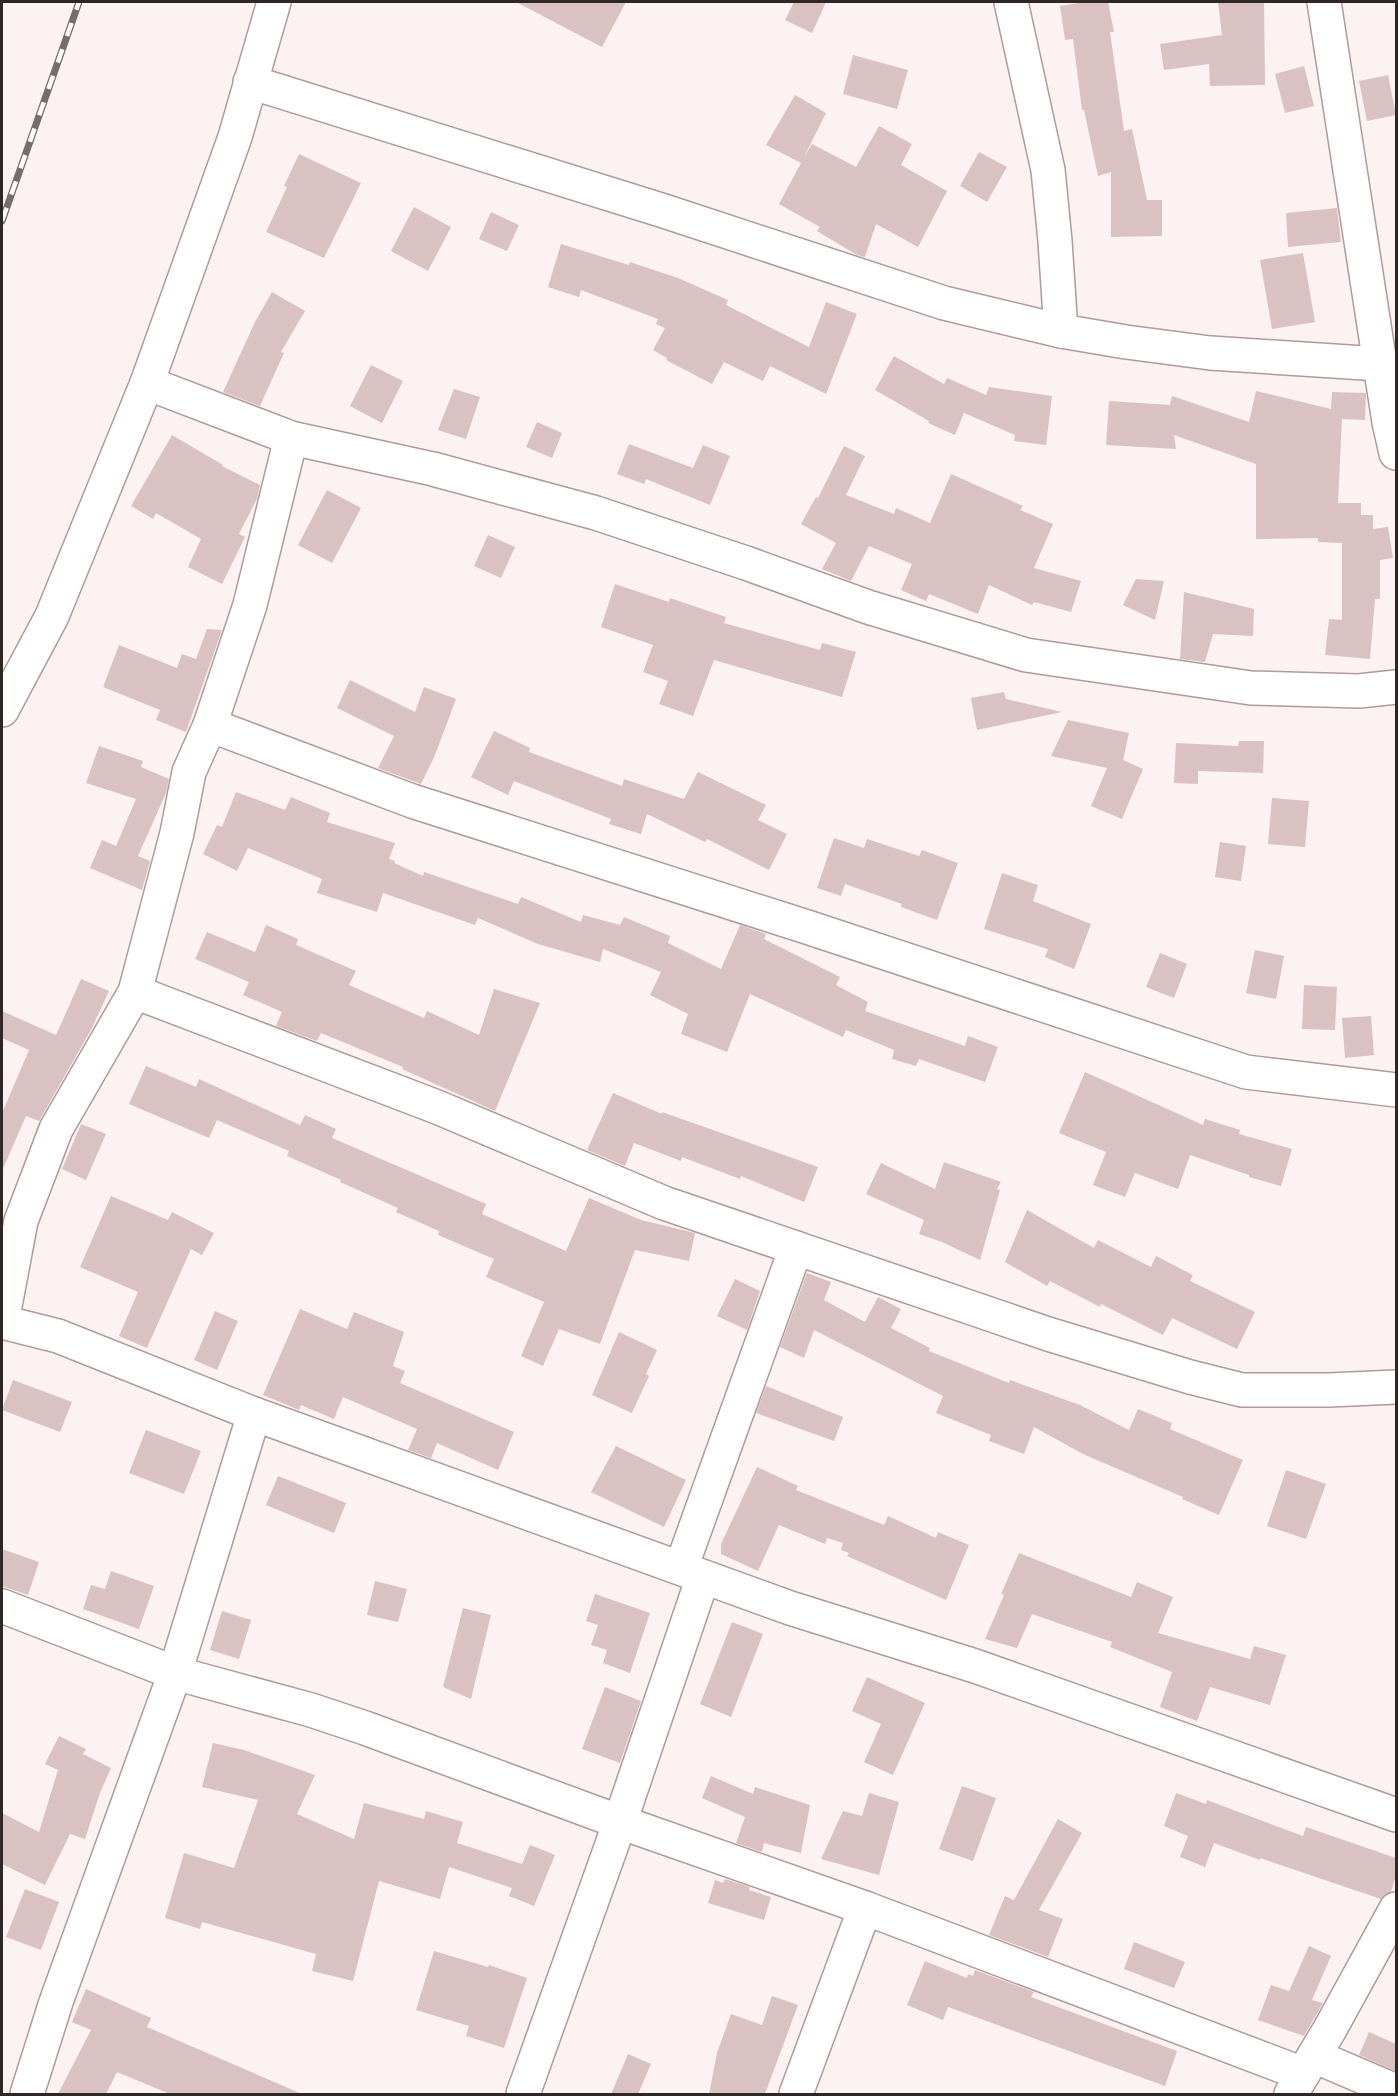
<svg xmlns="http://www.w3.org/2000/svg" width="1398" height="2096" viewBox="0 0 1398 2096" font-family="'Space Grotesk',sans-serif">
	<rect width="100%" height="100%" fill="#fcf2f2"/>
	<g fill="#d9c2c1">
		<path d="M516,2H626L602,47Z"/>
		<path d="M794,2H826L812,33L785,20Z"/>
		<path d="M1085,2H1108L1114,32H1110L1124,131L1132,129L1147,200H1162V236L1111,237V172L1098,176L1084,110H1082L1073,39L1065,40L1060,6Z"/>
		<path d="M1218,2H1264L1265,85L1210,86L1209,64L1164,70L1160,44L1222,35Z"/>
		<path d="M853,55L908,70L897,109L843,94Z"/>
		<path d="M1304,66L1314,106L1285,113L1275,74Z"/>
		<path d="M1388,75L1396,115L1367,121L1359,81Z"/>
		<path d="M795,95L826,113L804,157L812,144L856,167L879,126L912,144L901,165L947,191L918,247L876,224L865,257L857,255L817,231L820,227L779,204L801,163L766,145Z"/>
		<path d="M979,152L1007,167L987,202L960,186Z"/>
		<path d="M299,154L361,183L324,258L266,232L287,187L284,186Z"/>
		<path d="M414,207L451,227L428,271L391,251Z"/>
		<path d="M1337,208L1341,242L1288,247L1286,213Z"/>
		<path d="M491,212L519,225L507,251L479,239Z"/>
		<path d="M561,244L629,265L630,262L678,278L728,300L726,305L809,347L826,302L857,314L826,394L770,366L763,381L724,362L712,384L666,360L667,358L653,350L665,328L656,324L658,319L581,290L579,297L548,287Z"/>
		<path d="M1303,253L1315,322L1272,329L1260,260Z"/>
		<path d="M272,292L305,311L281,352L284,353L260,406L223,392L255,322Z"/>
		<path d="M894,356L944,384L947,378L986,395L989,387L1052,396L1046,445L1014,441L1015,435L964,413L955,435L928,423L929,421L875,390Z"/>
		<path d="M371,365L403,381L382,423L350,406Z"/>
		<path d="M454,389L480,397L466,439L438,430Z"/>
		<path d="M1256,391L1331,409L1332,392L1366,393L1365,420L1342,419L1338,503H1361V515H1373V529L1388,527L1393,558L1380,560V599H1375L1370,659L1325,655L1329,619L1342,620V543L1318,542V538L1256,539V464L1174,435L1176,449L1106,445L1109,401L1170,405L1172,396L1249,422Z"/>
		<path d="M537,422L562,433L552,458L526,447Z"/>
		<path d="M172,435L223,465L222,466L260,485L257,499L239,534L245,537L222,584L188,567L201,539L156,513L153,519L131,506Z"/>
		<path d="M629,444L693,468L703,445L730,456L710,505L646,479L644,484L617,474Z"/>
		<path d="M844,446L865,456L846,495L894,514L896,508L930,523L951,474L1023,506L1020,510L1053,524L1034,568L1081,581L1071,612L1034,602L1032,605L989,585L978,614L929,594L926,601L901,590L912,564L869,546L851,581L822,569L836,543L801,524L816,497L818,498Z"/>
		<path d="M327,490L361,508L332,563L298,545Z"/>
		<path d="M488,535L515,547L501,578L474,566Z"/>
		<path d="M1136,579L1164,581L1155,620L1123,605Z"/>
		<path d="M615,584L669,602L670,598L726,617L724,623L820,650L822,643L856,652L842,697L714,660L693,716L659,704L668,681L643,672L653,645L601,627Z"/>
		<path d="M1184,592L1254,609L1253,636L1213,634L1205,662L1180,659Z"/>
		<path d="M207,629L222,630L186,732L156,720L160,710L103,687L119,645L177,668L182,654L196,659Z"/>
		<path d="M350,680L415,712L424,687L456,699L435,755L421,784L378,768L394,736L337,708Z"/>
		<path d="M1004,692L1006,699L1062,712L977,730L971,698Z"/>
		<path d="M1068,720L1129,733L1123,760L1143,769L1122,819L1091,806L1107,768L1051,756Z"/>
		<path d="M494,731L530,748L529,752L622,786L624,779L684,799L698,772L766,805L758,820L787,834L769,870L707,839L705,842L647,814L641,834L609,824L611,819L514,781L508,795L471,777Z"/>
		<path d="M1239,741H1264L1263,773L1198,771V784L1174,783L1176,743L1238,746Z"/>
		<path d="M99,746L143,761L141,767L169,779L166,793L138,856L150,861L142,890L90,868L102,840L116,846L136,799L86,783Z"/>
		<path d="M236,792L285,810L291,797L330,813L327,822L395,843L389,859L395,861L394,863L423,876L424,872L518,904L521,897L581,922L583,915L620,925L624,917L670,936L668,943L721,969L740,925L763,933L766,934L764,939L840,977L836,985L868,1002L865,1011L965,1046L968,1036L998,1047L985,1082L919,1059L916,1066L892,1059L894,1050L846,1030L843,1037L750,994L727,1052L681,1034L688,1014L650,995L661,972L603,949L600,962L538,944L478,918L475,925L383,893L377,912L317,893L322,879L248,848L237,871L203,854L217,825L222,827Z"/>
		<path d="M1272,798L1309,801L1305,847L1268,844Z"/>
		<path d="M834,838L864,848L867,839L919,856L922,850L958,863L937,920L901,907L902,904L845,884L841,896L817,888Z"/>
		<path d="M1220,842L1246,846L1241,881L1215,877Z"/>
		<path d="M1002,873L1038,885L1033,901L1091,924L1074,969L1045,957L1048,949L984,929Z"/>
		<path d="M266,925L298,939L296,945L356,971L349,985L424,1018L427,1011L479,1035L494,989L540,1003L495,1111L402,1069L403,1067L321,1033L317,1041L276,1026L282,1012L243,995L249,982L195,959L207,932L255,952Z"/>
		<path d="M1255,950L1284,956L1276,999L1246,993Z"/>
		<path d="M1160,953L1187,964L1174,998L1146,987Z"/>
		<path d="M81,979L109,991L92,1028L39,1121L26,1116L2,1171V1113L29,1050L2,1038V1011L56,1035Z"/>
		<path d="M1304,985L1337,987L1335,1030L1302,1029Z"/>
		<path d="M1371,1016L1374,1055L1345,1058L1342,1018Z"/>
		<path d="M146,1066L196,1087L199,1079L300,1125L305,1115L336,1129L332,1138L486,1204L482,1214L566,1251L589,1198L641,1220L695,1233L689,1261L635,1250L600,1344L559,1329L543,1366L521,1356L544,1302L486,1277L494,1259L438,1235L439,1231L396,1212L398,1208L340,1182L341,1180L287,1156L289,1151L217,1120L209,1138L129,1104Z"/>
		<path d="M1085,1072L1203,1125L1205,1119L1240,1130L1239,1134L1292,1149L1281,1186L1249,1177V1175L1190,1155L1178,1189L1135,1173L1125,1197L1093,1185L1106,1152L1059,1133Z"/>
		<path d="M613,1093L662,1114V1112L818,1167L804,1202L741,1176L740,1179L682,1157L681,1161L634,1143L625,1166L587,1150Z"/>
		<path d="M81,1124L106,1134L86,1180L62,1169Z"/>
		<path d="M944,1162L1001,1182L997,1189L1000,1190L980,1260L942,1242L919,1234L924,1220L866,1194L881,1163L935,1189Z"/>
		<path d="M111,1196L168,1220L172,1212L214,1233L202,1255L191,1249L147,1348L119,1336L138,1292L80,1267Z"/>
		<path d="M1027,1210L1094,1248L1098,1240L1151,1267L1156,1256L1193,1275L1190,1281L1255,1312L1237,1349L1172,1318L1163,1335L1101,1304L1100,1307L1050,1281L1047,1286L1005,1262Z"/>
		<path d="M807,1273L831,1282L824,1300L865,1322L878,1297L901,1309L891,1328L930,1348L929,1351L1009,1383L1010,1380L1080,1405L1129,1430L1138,1409L1172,1423L1170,1429L1243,1460L1219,1515L1182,1499L1183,1497L1083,1454L1034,1427L1024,1454L989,1441L991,1435L936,1413L943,1396L814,1330L804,1358L780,1347Z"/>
		<path d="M735,1279L760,1291L747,1330L717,1316Z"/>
		<path d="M300,1309L347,1329L354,1312L404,1332L393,1366L405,1371L400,1383L514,1432L498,1470L437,1443L431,1458L408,1450L417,1429L343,1397L334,1419L301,1405L299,1410L263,1395Z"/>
		<path d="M215,1311L238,1321L217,1370L194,1360Z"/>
		<path d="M619,1332L657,1350L646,1374L649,1376L632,1413L592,1395Z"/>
		<path d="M13,1380L72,1402L60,1432L2,1410Z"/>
		<path d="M766,1386L843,1417L834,1441L756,1413Z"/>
		<path d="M146,1430L201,1451L184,1494L129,1473Z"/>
		<path d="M616,1446L686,1480L664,1527L591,1492Z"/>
		<path d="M757,1467L798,1486L796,1490L884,1525L888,1516L936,1538L938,1532L969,1545L946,1600L847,1556L849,1553L841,1550L843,1543L827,1538L825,1544L779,1525L758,1571L721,1554V1544Z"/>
		<path d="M1286,1470L1326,1484L1306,1539L1267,1526Z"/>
		<path d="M278,1476L346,1503L334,1533L266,1505Z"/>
		<path d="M2,1549L39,1562L28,1595L2,1586Z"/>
		<path d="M1019,1553L1131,1597L1137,1582L1173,1597L1158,1633L1250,1659L1254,1646L1286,1655L1270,1705L1210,1687L1197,1721L1160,1707L1172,1672L1110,1647L1112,1642L1032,1614L1017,1648L985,1639L1004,1595L1001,1594Z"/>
		<path d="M111,1571L154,1586L139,1629L83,1609L91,1585L105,1589Z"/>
		<path d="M375,1581L407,1589L398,1622L367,1615Z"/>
		<path d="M595,1594L650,1613L630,1673L603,1663L607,1650L591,1645L598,1625L586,1621Z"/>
		<path d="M463,1608L491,1615L471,1699L443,1687Z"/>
		<path d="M222,1611L251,1620L239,1659L210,1650Z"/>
		<path d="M732,1622L763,1634L731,1717L700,1704Z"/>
		<path d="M867,1677L925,1703L893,1775L864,1762L881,1724L852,1711Z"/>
		<path d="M605,1687L641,1701L620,1763L582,1749Z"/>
		<path d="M59,1736L86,1749L83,1754L111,1768L100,1793L85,1839L70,1834L45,1885L2,1864V1813L39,1832L58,1770L45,1764Z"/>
		<path d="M213,1743L244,1750L315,1775L297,1814L354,1839L364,1803L424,1819L426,1811L463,1822L457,1843L522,1864L530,1845L555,1855L534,1906L509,1896L512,1888L449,1867L440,1899L379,1881L353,1981L312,1971L316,1954L202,1922L200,1929L165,1918L184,1853L234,1868L258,1800L202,1787Z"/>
		<path d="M711,1776L753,1794L755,1787L810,1805L801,1853L764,1843L762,1852L736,1843L745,1817L702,1798Z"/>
		<path d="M962,1786L996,1798L973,1861L939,1849Z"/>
		<path d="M869,1793L899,1802L879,1875L821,1859L843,1811L862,1816Z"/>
		<path d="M1176,1793L1206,1804L1207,1800L1303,1836L1306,1827L1396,1858V1875L1391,1892L1381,1899L1260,1858V1860L1214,1843L1205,1867L1180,1857L1188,1836L1164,1826Z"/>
		<path d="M1058,1819L1082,1833L1039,1910L1063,1919L1048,1957L989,1935L1005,1896L1014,1900Z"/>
		<path d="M725,1879L750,1887L749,1890L771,1897L764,1920L708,1903L715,1880L723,1883Z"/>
		<path d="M25,1889L59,1902L41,1950L6,1937Z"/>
		<path d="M1134,1942L1185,1962L1174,1988L1124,1969Z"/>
		<path d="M1309,1946L1331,1956L1312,2000L1323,2003L1304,2036L1258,2020L1271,1985L1289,1991Z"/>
		<path d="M434,1951L488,1967L489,1965L527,1978L504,2048L466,2036L469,2026L416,2010Z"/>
		<path d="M925,1961L967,1978L968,1974L973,1976L975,1970L1034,1992L1031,1997L1177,2051L1165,2086L948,2007L943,2020L907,2005Z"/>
		<path d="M86,1989L151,2018L147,2027L302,2094H170L117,2072L106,2094H58L91,2030L72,2022Z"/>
		<path d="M772,1996L798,2005L765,2094H709L717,2053L731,2014L762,2025Z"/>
		<path d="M1369,2032L1396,2044V2071L1359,2055Z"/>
		<path d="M628,2054L651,2064L638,2094H611Z"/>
	</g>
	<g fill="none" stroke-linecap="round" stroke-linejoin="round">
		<defs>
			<g id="street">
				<path d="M1011,2L1048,170L1055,241L1061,331"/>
				<path d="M1324,2L1389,422L1396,453"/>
				<path d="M250,82L664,211L944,303L1061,331L1126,342L1210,353L1380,364"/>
				<path d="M147,383L291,438L433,469L596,513L746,563L868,607L1026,655L1251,688L1359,691L1396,687"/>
				<path d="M2,710L52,616L147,383L235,137L274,2"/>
				<path d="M210,725L412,801L807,927L1246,1072L1396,1090"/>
				<path d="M135,992L437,1107L664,1203L1048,1334L1190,1377L1242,1390H1329L1396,1387"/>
				<path d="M2,1322L58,1336L254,1414L790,1608L975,1666L1396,1815"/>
				<path d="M2,1322L21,1221L56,1129L135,992L177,833L189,772L210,725L250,605L291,438"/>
				<path d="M681,1568L796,1248"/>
				<path d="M2,1606L175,1673L311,1710L365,1728L620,1822L865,1908L1303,2074"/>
				<path d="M1314,2056L1396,2091"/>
				<path d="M27,2094L56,2002L175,1673L254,1414"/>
				<path d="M523,2094L620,1822L703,1577"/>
				<path d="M796,2094L865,1908"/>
				<path d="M1291,2094L1330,2029L1396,1909"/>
			</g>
		</defs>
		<use href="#street" stroke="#b09a9a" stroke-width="36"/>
		<use href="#street" stroke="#fff" stroke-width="33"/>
		<defs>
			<path id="rail" d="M2,221L79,2"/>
		</defs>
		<use href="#rail" stroke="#756d6c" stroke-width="7"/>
		<use href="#rail" stroke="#fff" stroke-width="4.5" stroke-dasharray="14" stroke-linecap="butt"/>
	</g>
	<rect width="1398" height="2096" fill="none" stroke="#2f2726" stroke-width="6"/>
</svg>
